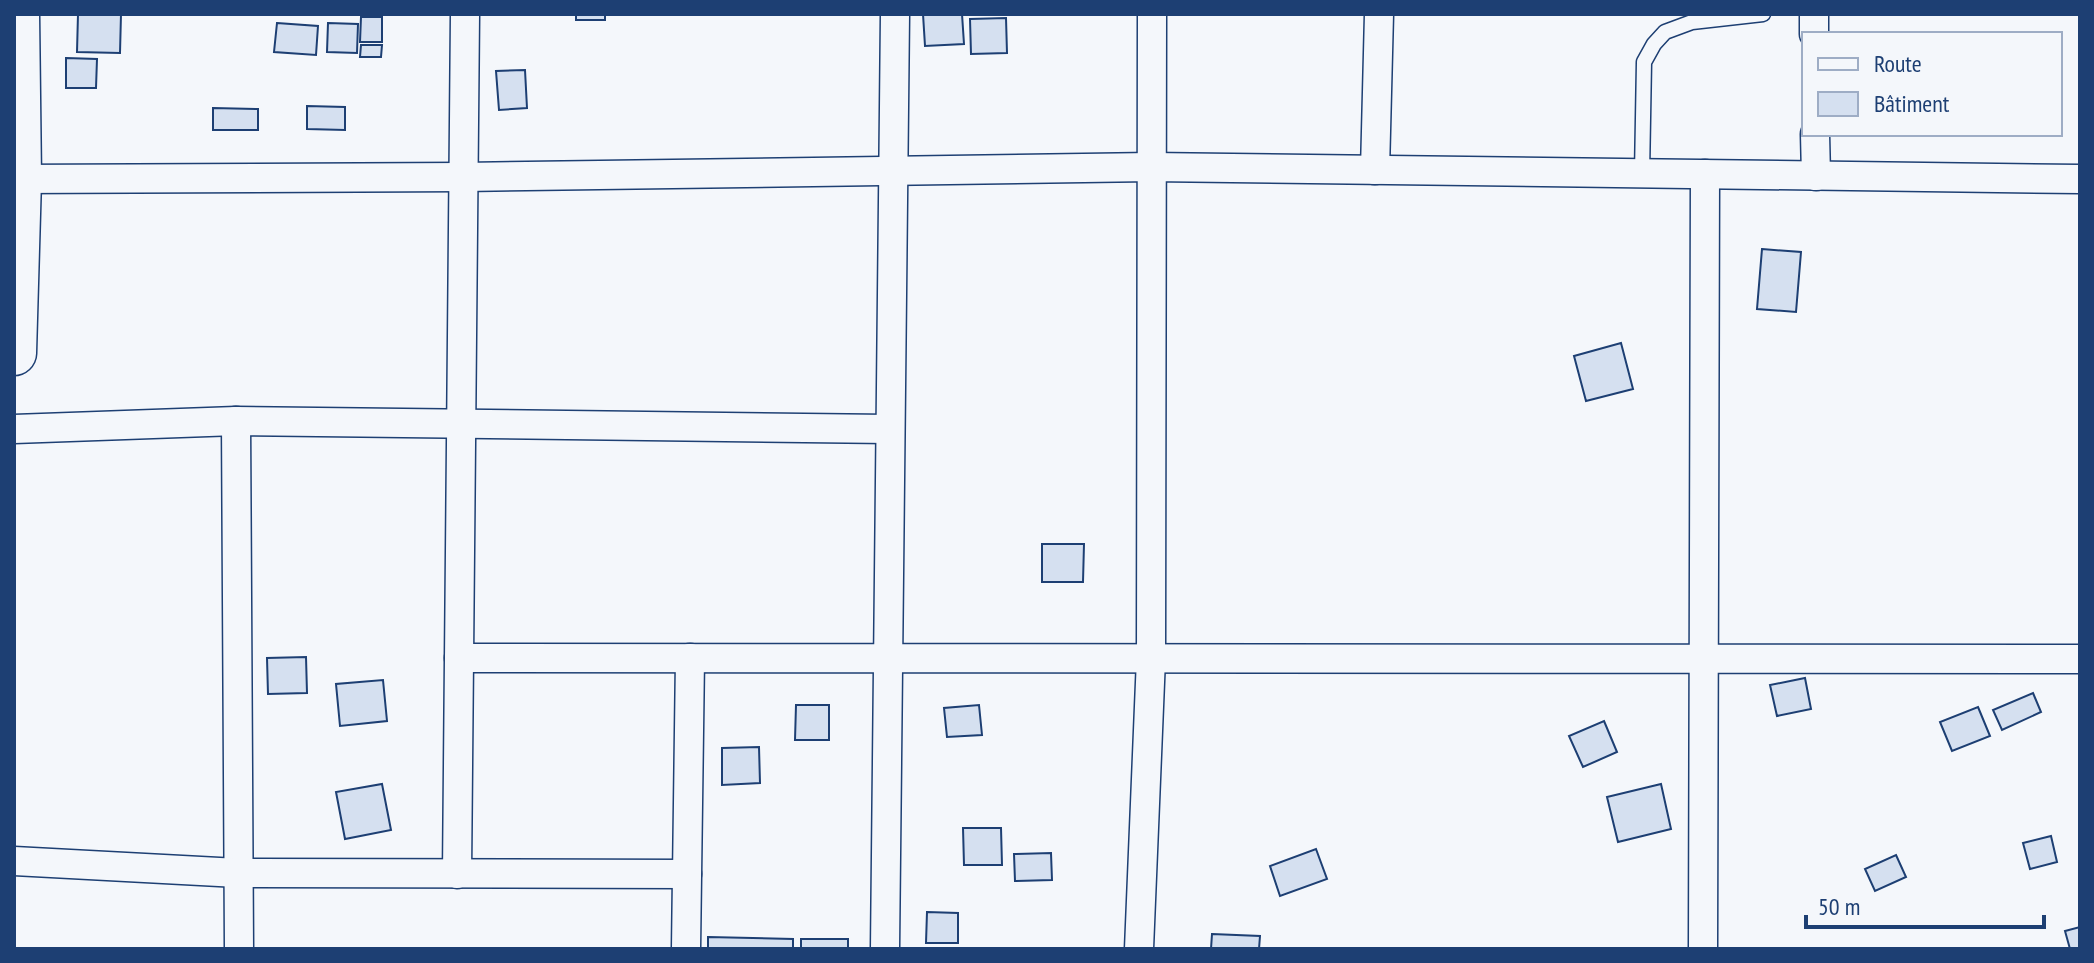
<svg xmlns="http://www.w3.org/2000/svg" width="2094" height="963" viewBox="0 0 2094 963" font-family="'PT Sans Narrow',sans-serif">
	<rect width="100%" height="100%" fill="#f4f7fb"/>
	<g fill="#d5e0f0" stroke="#1d3f73" stroke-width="2">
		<path d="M78,14H121L120,53L77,52Z"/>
		<rect x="576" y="14" width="29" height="6"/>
		<path d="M923,14H962L964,44L925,46Z"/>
		<path d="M361,17H382V42H360Z"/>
		<path d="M1006,18L1007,53L971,54L970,19Z"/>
		<path d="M277,23L318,26L316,55L274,52Z"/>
		<path d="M328,23L358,24L357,53L327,52Z"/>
		<path d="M361,45H382L381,57H360Z"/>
		<path d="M66,58L97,59L96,88H66Z"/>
		<path d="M525,70L527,108L499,110L496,71Z"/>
		<path d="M307,106L345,107V130L307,129Z"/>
		<path d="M213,108L258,109V130H213Z"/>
		<path d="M1762,249L1801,252L1796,312L1757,309Z"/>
		<path d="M1621,343L1633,389L1586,401L1574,356Z"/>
		<path d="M1042,544H1084L1083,582H1042Z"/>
		<path d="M306,657L307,693L268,694L267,658Z"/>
		<path d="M1805,678L1811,709L1777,716L1770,685Z"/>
		<path d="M383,680L387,721L340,726L336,684Z"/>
		<path d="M2033,693L2041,712L2002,730L1993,710Z"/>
		<path d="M796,705H829V740H795Z"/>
		<path d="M979,705L982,735L947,737L944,708Z"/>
		<path d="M1978,707L1990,736L1952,751L1940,722Z"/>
		<path d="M1604,721L1617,752L1583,767L1569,736Z"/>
		<path d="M759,747L760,783L722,785V748Z"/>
		<path d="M382,784L391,830L345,839L336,792Z"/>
		<path d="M1661,784L1671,829L1618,842L1607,797Z"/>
		<path d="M963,828H1001L1002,865H964Z"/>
		<path d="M2051,836L2057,862L2030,869L2023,843Z"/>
		<path d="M1316,849L1327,879L1280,896L1270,866Z"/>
		<path d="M1051,853L1052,880L1015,881L1014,854Z"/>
		<path d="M1896,855L1906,877L1875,891L1865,869Z"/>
		<path d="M927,912L958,913V943H926Z"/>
		<path d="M2080,927V949H2070L2065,931Z"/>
		<path d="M1212,934L1260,936L1259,949H1211Z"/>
		<path d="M708,937L793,939V949H708Z"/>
		<rect x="801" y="939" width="47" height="10"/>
	</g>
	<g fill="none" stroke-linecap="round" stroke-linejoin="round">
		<defs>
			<path id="lane" d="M1642,174L1644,62L1654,44L1665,32L1692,22L1763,14"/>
			<g id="street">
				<path d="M1814,14V34"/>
				<path d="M1815,134L1816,176"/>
				<path d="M1375,170L1379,14"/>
				<path d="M14,179L464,177L1151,167L2080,179"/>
				<path d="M236,421L239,949"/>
				<path d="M14,429L236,421L889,429"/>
				<path d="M459,658L2080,659"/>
				<path d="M14,861L238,873L687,874"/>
				<path d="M457,874L465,14"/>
				<path d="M686,949L690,658"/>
				<path d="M885,949L895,14"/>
				<path d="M1139,949L1151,658L1152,14"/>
				<path d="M1703,949L1705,174"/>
			</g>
			<path id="primary" d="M14,353L19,179L17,14"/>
		</defs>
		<use href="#lane" stroke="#1d3f73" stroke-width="17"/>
		<use href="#street" stroke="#1d3f73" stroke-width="31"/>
		<use href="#primary" stroke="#1d3f73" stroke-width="47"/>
		<use href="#lane" stroke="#f4f7fb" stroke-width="14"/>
		<use href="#street" stroke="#f4f7fb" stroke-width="28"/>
		<use href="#primary" stroke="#f4f7fb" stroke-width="44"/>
	</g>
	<rect width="2094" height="963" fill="none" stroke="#1d3f73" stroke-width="32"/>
	<rect x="1802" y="32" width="260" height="104" fill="#f4f7fb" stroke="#9eadc5" stroke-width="2"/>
	<rect x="1818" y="58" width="40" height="12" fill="#f4f7fb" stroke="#9eadc5" stroke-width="2"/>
	<text x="1874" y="72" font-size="24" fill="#1d3f73">Route</text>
	<rect x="1818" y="92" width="40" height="24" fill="#d5e0f0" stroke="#9eadc5" stroke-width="2"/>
	<text x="1874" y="112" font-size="24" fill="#1d3f73">Bâtiment</text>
	<path d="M1806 915v12h238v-12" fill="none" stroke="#1d3f73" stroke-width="4"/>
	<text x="1818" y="915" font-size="24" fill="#1d3f73" stroke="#f4f7fb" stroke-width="6" paint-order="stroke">50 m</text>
</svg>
